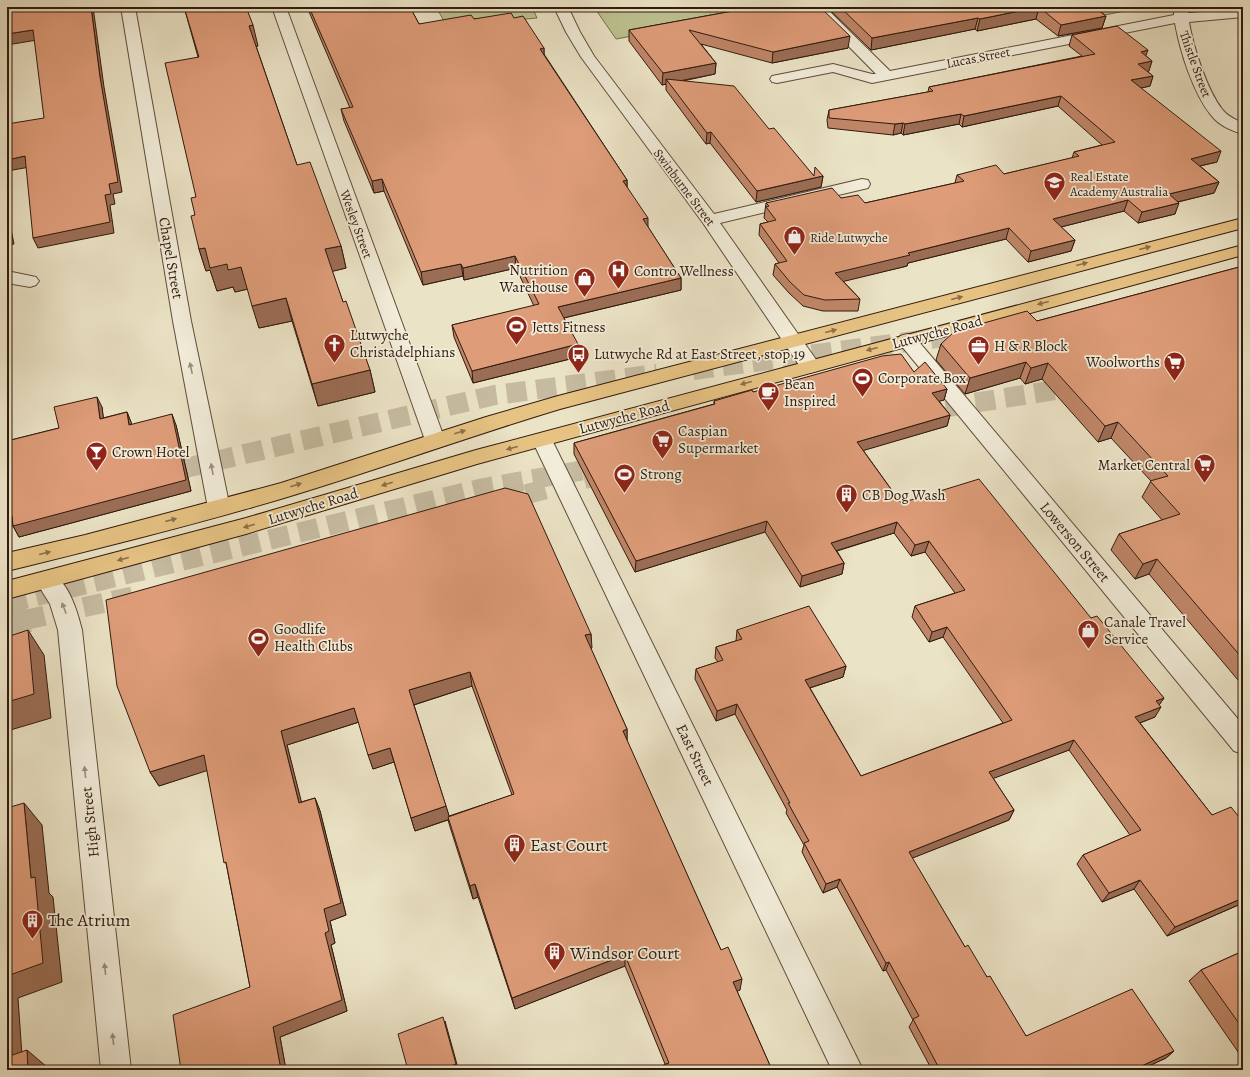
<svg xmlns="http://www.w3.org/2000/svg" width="1250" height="1077" viewBox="0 0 1250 1077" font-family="Alegreya,serif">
	<rect width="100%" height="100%" fill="#ebe3c6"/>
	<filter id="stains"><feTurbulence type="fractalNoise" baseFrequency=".005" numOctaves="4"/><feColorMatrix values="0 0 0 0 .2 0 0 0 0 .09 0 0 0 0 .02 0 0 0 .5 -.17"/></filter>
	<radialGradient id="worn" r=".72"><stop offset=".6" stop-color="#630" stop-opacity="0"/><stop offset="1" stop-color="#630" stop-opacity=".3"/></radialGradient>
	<g fill="#bdc291" stroke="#776e4f">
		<path d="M436,7H532L537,18L447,26Z"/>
		<path d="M594,7H794L616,39Z"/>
		<path d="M1094,7H1144L1105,15Z"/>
	</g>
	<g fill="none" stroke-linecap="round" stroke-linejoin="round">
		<g stroke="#c6bba1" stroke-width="20" stroke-dasharray="20 10" stroke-linecap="butt">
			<path d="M497,502L615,471"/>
			<path d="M25,620L135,596"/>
		</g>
		<path stroke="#c6bba1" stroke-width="26" stroke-dasharray="26 14" stroke-linecap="butt" d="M7,624L29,619"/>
		<g stroke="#c6bba1" stroke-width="20" stroke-dasharray="20 10" stroke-linecap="butt">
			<path d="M693,370L976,333"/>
			<path d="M916,412L1081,386"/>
			<path d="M156,475L495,395L657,374"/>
			<path d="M7,603L484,488L612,465"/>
		</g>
		<defs>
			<g id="minor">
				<path d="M121,7H135L191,321L230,508L227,514L219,516L211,514L208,508L173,321Z"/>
				<path d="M272,7H286L445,440L442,445L435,447L428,445L425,440Z"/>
				<path d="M554,7H568L580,32L594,56L714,214L862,179L868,180L870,184L868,188L720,223L817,361L820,366L817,371L810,373L803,371L703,223L581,57L566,32Z"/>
				<path d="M810,7H825L890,71L1174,15V7H1188V13L1243,9V17L1189,22C1193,46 1207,90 1222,109C1227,116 1236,120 1243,123V134C1232,131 1218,125 1211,115C1193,93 1180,51 1175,23L872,83L833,72L777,83L772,82L770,79L772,76L833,64L872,74H876Z"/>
				<path d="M7,271L36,277L39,281L36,285L30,287L7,283Z"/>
				<path d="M907,334L914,336L1243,725V754L1234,751L900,344L898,340L900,336Z"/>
				<path d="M542,433L549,435L552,440L863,1070H832L532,440L535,435Z"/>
				<path d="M46,571C68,578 77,610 82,630L131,1070H101L58,630L50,604L35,580L38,574Z"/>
			</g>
			<g id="highway">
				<path d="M1243,218V228L560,409C467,437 377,470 284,498C193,525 100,548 7,571V553L85,535L281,483L486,417L558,396Z"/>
				<path d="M1243,245V255L477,464L246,534L7,599V581L246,518L476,450Z"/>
			</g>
		</defs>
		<use href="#minor" stroke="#604c3b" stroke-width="2"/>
		<use href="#highway" stroke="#311a0d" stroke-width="2"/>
		<use href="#minor" fill="#f2edda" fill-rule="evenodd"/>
		<use href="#highway" fill="#e6c283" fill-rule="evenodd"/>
	</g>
	<g fill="#bf8668" stroke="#311a0d" fill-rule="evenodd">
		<path d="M184,7L258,46H256L297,165L341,246L346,268L332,271L343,302L370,370L375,392L318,406L292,321L259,328L248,289L235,292L233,287L217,291L210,270L206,271L199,249L195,215L196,197L198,57Z"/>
		<path d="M307,7H410L419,24L474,19L514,18L544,48V54L627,180V187L648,227L681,278V290L564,318L578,357L473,383L454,337L452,325L534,306L516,268L464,280L463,276L423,285L384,191L374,193L344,121L341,109L350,108Z"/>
		<path d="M755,7L848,48L772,63L701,44L716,63L715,74L683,81L769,129L814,176H823L821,187L756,202L710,143L706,144L666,90V84L662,85L629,41V30Z"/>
		<path d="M827,7H1094L1106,16L1102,28L1058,36L1036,19L977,31L975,29L871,50Z"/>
		<path d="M1242,23H1243V43L1241,40L1242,38L1238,34Z"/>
		<path d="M1072,35L1146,56L1152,61L1148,72L1153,76L1150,86L1141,88L1217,162L1200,166L1219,182L1214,193L1178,202L1175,214L1138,223L1124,211L1061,227L1075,240L1071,251L1028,262L1006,239L908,263L907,266L843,281L860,299L858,311H823L803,306L789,293L773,275L775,264L779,263L759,235L760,224L768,222L764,218L766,203L841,198L865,203L955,183L957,175L1004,174L1072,158L1074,152L1102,145L1058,106L962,127L959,124L903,135L901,133L893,135L828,128L827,120L829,110L928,92L929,87L1082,56L1069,46Z"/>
		<path d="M1243,266V686L1149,574L1135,579L1111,550L1119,534L1162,520L1142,497L1151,481L1111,438L1098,442L1042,379L1025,384L1020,378L965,394L936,360L941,344L1037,321Z"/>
		<path d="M914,372L947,389L944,400L939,401L950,415L947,426L863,450L901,503L1091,618L1164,698L1159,705L1155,717L1140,723L1212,815L1243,822V903L1167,936L1134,889L1102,902L1077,864L1083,855L1130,835L1069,750L993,778L1014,810L1009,820L912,858L965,947L987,977L1026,1036L1174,1051L1166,1058L1140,1070H932L909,1027L913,1020L886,970L883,971L837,887L823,893L802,852L804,845L786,813L787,810L735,714L716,721L695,679L696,669L718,662L715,658L716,647L736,641L737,630L846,666L843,677L810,688L861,776L1003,723L943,637L929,642L912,617L915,606L955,593L925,552L911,556L894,533L837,551L844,563L842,574L800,587L765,532L635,572L574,454V443L714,404V401L753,392Z"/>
		<path d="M102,407L103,418L127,412L132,425H176L191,491L19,537L13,526L7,527V441L59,428Z"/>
		<path d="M591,634V649L627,729V741L721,950L740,990L737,991L772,1070L665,1064L625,966L515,1009L478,897L473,899L451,830L448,820L415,831L394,762L373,769L359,722L287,745L301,802L315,798L320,811L346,915L330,921L335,943L331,945L347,1011L280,1037L286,1070H181L250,987L227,868L207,770L159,786L150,772ZM472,686L512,795L449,816L414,705Z"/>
		<path d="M1243,951V1059L1189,981L1201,970Z"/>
	</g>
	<g fill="#9b6d55" stroke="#311a0d">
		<path d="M91,7H93L104,87L122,192L113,194L115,204L110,205L114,233L38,248L33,238L105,195L100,77Z"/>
		<path d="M1039,7L1036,19L977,31L980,19Z"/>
		<path d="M1106,16L1102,28L1058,36L1061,25Z"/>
		<path d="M978,18L975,29L871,50L872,38Z"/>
		<path d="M253,25L258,46L254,47L249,26Z"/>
		<path d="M33,30L37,40L7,45V34Z"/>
		<path d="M850,36L848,48L772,63L773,52Z"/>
		<path d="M544,48V60L540,49Z"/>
		<path d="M1148,50L1144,61L1141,52Z"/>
		<path d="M1152,61L1149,71L1135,75L1138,64Z"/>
		<path d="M716,63L715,74L669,83L666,79V84L662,85L663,73Z"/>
		<path d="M1153,76L1150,86L1128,91L1131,80Z"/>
		<path d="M1061,96L1058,106L962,127L964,116Z"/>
		<path d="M961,114L959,124L903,135L905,124Z"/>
		<path d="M903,123L901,133L893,135L895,124Z"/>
		<path d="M711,132L710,143L706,144L707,133Z"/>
		<path d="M1221,151L1217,162L1186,169L1191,159Z"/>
		<path d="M25,156L30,167L7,171V160Z"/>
		<path d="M823,176L821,187L756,202L757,191Z"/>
		<path d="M382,179L384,191L374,193L372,181Z"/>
		<path d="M627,180V192L623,181Z"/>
		<path d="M1219,182L1214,193L1165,205L1169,194Z"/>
		<path d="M1128,200L1124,211L1049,230L1053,219Z"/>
		<path d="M1179,203L1175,214L1138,223L1142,212Z"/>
		<path d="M7,216L9,220L14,244L7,245Z"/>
		<path d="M648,218V230L643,219Z"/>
		<path d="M1009,228L1006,239L908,263L907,266L833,284L835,273L908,253Z"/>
		<path d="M1075,240L1071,251L1028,262L1031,251Z"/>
		<path d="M341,246L346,268L330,272L325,249Z"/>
		<path d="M205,248L227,264L241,267L248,289L235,292L233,287L217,291L210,270L206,271L199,249Z"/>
		<path d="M515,256L516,268L464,280L463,268Z"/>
		<path d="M461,264L463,276L423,285L421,272Z"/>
		<path d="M681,278V290L559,319L558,307Z"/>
		<path d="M286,298L292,321L259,328L252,306Z"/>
		<path d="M578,344V357L473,383L472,371Z"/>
		<path d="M1026,362L1020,378L965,394L970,378Z"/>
		<path d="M1048,363L1042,379L1025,384L1031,368Z"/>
		<path d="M370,370L375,392L318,406L312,384Z"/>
		<path d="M947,389L944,400L929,404L932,393Z"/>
		<path d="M97,397L102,407L105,429L100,419Z"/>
		<path d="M127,412L131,422L134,436L129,425Z"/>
		<path d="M172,414L176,425L191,491L19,537L13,526Z"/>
		<path d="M950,415L947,426L855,453L857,442Z"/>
		<path d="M1118,422L1111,438L1098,442L1105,426Z"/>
		<path d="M767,521L765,532L635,572L636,561Z"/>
		<path d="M897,522L894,533L829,553L831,543Z"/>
		<path d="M929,541L925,552L911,556L915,545Z"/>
		<path d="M1157,559L1149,574L1135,579L1143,564Z"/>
		<path d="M844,563L842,574L800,587L802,576Z"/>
		<path d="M947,627L943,637L929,642L932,632Z"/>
		<path d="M28,630L44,655L51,718L7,731V702Z"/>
		<path d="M591,634L592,648L586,650L585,635Z"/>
		<path d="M846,666L843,677L803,690L805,680Z"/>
		<path d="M470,672L472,686L413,705L409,690Z"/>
		<path d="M1164,698L1157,708L1156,701Z"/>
		<path d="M737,704L735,714L716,721L717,711Z"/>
		<path d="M1161,707L1155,717L1129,727L1135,717Z"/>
		<path d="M354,708L359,722L287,745L305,816L299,803L281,731Z"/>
		<path d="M627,729V743L623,731Z"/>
		<path d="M1074,740L1069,750L984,782L989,772Z"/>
		<path d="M390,748L394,762L373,769L368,755Z"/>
		<path d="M204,755L212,769L159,786L150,772Z"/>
		<path d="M315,798L320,811L346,915L330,921L335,943L331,945L347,1011L280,1037L286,1070H281L273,1027L325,933L324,909Z"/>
		<path d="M24,803L42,825L49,893L53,897L62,982L18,998L23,1070L7,1063V976L31,878Z"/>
		<path d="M446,806L450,819L415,831L411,818Z"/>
		<path d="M1014,810L1009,820L905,861L909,852Z"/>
		<path d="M840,879L837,887L823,893L826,884Z"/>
		<path d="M1140,880L1134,889L1102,902L1109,893Z"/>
		<path d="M475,884L478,897L473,899L470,886Z"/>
		<path d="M1243,898V903L1167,936L1175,927Z"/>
		<path d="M625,955V966L515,1009L512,998Z"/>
		<path d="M889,962L886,970L883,971L886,963Z"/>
		<path d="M742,979L740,990L731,994L733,982Z"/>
		<path d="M445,1021L458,1068L453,1070H442Z"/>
		<path d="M27,1050L47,1067V1070H28Z"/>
		<path d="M1174,1051L1166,1058L1140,1070H1133Z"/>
	</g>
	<g fill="#de9c79" stroke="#311a0d">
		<path d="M7,7H91L100,77L118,182L109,184L111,194L105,195L110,222L33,238L25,156L7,160V124L44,118L33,30L7,34Z"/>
		<path d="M184,7H246L253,25L249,26L297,165L310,162L341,246L325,249L343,302L346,301L370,370L312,384L286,298L252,306L241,267L228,270L227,264L210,268L205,248L199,249L191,216L195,215L191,198L196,197L165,63L199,57Z"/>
		<path d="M309,7H410L419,24L471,15L474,19L511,13L514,18L523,16L544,48L540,49L627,180L623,181L648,218L643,219L681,278L558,307L578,344L472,371L452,325L539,304L515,256L463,268L461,264L421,272L382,179L372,181L341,109L353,107Z"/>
		<path d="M755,7H820L850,36L773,52L689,30L716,63L663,73L629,30Z"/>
		<path d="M840,7H1094L1106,16L1061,25L1039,7L980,19L978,18L872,38Z"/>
		<path d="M1117,26L1148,50L1141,52L1152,61L1138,64L1153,76L1131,80L1221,151L1191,159L1219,182L1169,194L1179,203L1142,212L1128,200L1053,219L1075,240L1031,251L1009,228L908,253L910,255L835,273L860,299L825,300L804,295L790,282L775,264L787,261L760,224L776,220L766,207L769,206L766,203L832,188L841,198L858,195L865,203L964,181L957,175L996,165L1004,174L1079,156L1074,152L1115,142L1061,96L964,116L961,114L905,124L903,123L895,124L829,118V110L933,91L929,87L1095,54L1072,35Z"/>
		<path d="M666,79L734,86L769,129L774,128L814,176L815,167L823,176L757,191L711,132L707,133Z"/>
		<path d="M7,225L9,233H7Z"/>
		<path d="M1243,266V659L1157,559L1143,564L1119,534L1180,514L1150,481L1168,476L1118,422L1105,426L1048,363L1031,368L1026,362L970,378L941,344L955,331L1027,311L1037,321Z"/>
		<path d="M901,354L914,372L925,362L947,389L932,393L950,415L857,442L901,503L979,479L1091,618L1097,616L1164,698L1156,701L1161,707L1135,717L1212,815L1231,807L1243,822V898L1175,927L1140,880L1109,893L1083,855L1141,830L1074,740L989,772L1014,810L909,852L965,947L968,945L987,977L990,976L1026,1036L1132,989L1174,1051L1133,1070H940L913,1019L919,1016L889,962L886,963L840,879L826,884L804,843L809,841L788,803H790L737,704L717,711L696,669L723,660L716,647L742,639L737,630L809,606L846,666L805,680L861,776L1012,720L947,627L932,632L915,606L965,590L929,541L915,545L897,522L831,543L844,563L802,576L767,521L636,561L574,443L715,404L714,401L752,390L753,392L882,356Z"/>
		<path d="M97,397L100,419L127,412L129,425L172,414L186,480L13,526L12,516H7V441L59,428L54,407Z"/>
		<path d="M505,488L528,494L591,634L585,635L627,729L623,731L721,950L728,947L742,979L733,982L772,1070H651L669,1063L625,955L512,998L475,884L470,886L448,817L514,794L470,672L409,690L446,806L411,818L390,748L368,755L354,708L281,731L299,803L315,798L341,903L324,909L329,931L325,933L342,1000L273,1027L281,1070H181L173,1015L250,987L226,862L224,863L204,755L150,772L117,686L106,600Z"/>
		<path d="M28,630L34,694L7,702V637Z"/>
		<path d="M24,803L31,878L35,877L43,963L7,976V808Z"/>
		<path d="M1243,951V1029L1201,970Z"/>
		<path d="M443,1017L456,1064L442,1070H408L398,1034Z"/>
		<path d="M27,1050L28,1070H7V1057Z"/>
	</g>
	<defs><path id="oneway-solid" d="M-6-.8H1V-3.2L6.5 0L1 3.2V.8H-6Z"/></defs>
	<g fill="#8c6e48">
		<use href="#oneway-solid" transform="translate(1145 248) rotate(-15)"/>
		<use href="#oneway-solid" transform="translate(1082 264) rotate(-15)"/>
		<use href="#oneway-solid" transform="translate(957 298) rotate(-15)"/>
		<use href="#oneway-solid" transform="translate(1043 303) rotate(165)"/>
		<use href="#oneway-solid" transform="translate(831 331) rotate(-15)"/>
		<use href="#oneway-solid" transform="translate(872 349) rotate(165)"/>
		<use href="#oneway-solid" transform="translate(746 383) rotate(165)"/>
		<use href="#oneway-solid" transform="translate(460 432) rotate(-17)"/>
		<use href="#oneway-solid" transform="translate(512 448) rotate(165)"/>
		<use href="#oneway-solid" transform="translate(387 484) rotate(163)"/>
		<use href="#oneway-solid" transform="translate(296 485) rotate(-17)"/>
		<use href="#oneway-solid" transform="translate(171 520) rotate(-15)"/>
		<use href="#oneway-solid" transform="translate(249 526) rotate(164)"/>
		<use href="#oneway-solid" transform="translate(45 553) rotate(-14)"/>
		<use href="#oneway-solid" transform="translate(123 559) rotate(165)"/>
	</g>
	<g fill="#9b8e7e">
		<use href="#oneway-solid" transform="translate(191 368) rotate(-102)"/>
		<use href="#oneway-solid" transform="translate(212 469) rotate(-101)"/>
		<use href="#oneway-solid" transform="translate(64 608) rotate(-111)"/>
		<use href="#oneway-solid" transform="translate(85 772) rotate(-96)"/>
		<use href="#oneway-solid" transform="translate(105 969) rotate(-96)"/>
		<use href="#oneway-solid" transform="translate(113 1039) rotate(-96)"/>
	</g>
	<defs>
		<symbol id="university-pin" viewBox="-11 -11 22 30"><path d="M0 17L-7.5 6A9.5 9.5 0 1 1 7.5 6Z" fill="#8f2418" stroke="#f2edda"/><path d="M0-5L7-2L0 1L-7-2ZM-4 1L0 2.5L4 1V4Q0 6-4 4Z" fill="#fff"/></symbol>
		<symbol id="shop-pin" viewBox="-11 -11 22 30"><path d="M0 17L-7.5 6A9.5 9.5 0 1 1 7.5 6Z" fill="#8f2418" stroke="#f2edda"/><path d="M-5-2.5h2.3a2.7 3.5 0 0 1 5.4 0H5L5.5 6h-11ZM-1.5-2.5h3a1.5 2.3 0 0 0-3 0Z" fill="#fff"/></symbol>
		<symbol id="hospital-pin" viewBox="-11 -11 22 30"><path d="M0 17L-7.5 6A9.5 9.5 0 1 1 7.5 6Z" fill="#8f2418" stroke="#f2edda"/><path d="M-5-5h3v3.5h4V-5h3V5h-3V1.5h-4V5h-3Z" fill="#fff"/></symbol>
		<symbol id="stadium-pin" viewBox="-11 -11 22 30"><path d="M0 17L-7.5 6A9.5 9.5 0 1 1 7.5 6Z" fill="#8f2418" stroke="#f2edda"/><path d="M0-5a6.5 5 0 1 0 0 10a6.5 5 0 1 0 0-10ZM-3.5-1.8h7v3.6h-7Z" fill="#fff"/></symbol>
		<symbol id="church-pin" viewBox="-11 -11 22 30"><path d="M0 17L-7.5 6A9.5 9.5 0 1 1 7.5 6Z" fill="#8f2418" stroke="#f2edda"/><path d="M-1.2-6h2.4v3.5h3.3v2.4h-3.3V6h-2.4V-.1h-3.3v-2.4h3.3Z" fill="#fff"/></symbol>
		<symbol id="office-pin" viewBox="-11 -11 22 30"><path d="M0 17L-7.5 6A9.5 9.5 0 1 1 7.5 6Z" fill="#8f2418" stroke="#f2edda"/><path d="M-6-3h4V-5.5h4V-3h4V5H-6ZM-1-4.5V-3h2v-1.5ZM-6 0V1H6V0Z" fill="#fff"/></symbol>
		<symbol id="bus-pin" viewBox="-11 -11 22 30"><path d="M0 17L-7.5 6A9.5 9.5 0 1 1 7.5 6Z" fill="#8f2418" stroke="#f2edda"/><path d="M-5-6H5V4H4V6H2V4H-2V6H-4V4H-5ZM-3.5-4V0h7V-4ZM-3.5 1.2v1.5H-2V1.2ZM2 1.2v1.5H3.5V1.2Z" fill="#fff"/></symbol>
		<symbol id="supermarket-pin" viewBox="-11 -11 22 30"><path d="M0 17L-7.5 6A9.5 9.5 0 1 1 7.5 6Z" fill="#8f2418" stroke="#f2edda"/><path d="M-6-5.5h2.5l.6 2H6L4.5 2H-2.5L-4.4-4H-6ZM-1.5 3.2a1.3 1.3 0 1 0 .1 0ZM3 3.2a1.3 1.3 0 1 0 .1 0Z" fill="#fff"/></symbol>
		<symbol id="cafe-pin" viewBox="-11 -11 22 30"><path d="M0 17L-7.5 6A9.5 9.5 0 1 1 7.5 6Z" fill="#8f2418" stroke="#f2edda"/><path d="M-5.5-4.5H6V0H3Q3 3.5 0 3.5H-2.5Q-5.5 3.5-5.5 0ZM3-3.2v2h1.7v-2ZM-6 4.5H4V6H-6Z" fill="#fff"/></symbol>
		<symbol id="bar-pin" viewBox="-11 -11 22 30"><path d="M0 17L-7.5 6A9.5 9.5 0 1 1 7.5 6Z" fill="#8f2418" stroke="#f2edda"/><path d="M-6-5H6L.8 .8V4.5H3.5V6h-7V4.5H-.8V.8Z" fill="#fff"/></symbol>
		<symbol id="building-pin" viewBox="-11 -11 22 30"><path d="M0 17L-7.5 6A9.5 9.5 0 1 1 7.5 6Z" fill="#8f2418" stroke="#f2edda"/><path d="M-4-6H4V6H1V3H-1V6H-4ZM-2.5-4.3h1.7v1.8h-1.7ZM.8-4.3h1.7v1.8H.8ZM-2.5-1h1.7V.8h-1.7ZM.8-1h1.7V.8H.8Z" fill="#fff"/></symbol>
	</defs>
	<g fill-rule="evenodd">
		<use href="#university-pin" x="1042" y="170" width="25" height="34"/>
		<use href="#shop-pin" x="782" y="224" width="25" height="34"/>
		<use href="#hospital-pin" x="606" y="258" width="25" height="34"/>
		<use href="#shop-pin" x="572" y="266" width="25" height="34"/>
		<use href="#stadium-pin" x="504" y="314" width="25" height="34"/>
		<use href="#church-pin" x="322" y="332" width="25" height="34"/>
		<use href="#office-pin" x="966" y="334" width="25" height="34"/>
		<use href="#bus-pin" x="566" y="342" width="25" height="34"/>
		<use href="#supermarket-pin" x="1162" y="350" width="25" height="34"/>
		<use href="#stadium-pin" x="850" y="366" width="25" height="34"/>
		<use href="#cafe-pin" x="756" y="380" width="25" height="34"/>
		<use href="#supermarket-pin" x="650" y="428" width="25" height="34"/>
		<use href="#bar-pin" x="84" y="440" width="25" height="34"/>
		<use href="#supermarket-pin" x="1192" y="452" width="25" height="34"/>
		<use href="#stadium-pin" x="612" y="462" width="25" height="34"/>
		<use href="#building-pin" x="834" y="482" width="25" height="34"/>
		<use href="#shop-pin" x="1076" y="618" width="25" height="34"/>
		<use href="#stadium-pin" x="246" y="626" width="25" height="34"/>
		<use href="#building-pin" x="502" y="832" width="25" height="34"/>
		<use href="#building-pin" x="20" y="908" width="25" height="34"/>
		<use href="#building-pin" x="542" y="940" width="25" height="34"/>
	</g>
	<g text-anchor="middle" stroke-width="3.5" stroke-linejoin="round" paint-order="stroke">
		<g font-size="13" fill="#311a0d" stroke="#f2edda">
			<text transform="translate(978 57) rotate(-11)" y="5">Lucas Street</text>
			<text transform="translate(1196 64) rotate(70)" y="5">Thistle Street</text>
			<text transform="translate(685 187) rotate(53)" y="5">Swinburne Street</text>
			<text transform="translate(357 224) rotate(70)" y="5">Wesley Street</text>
		</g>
		<g font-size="13" fill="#311a0d" stroke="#f2edda" text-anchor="start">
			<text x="1070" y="181">Real Estate<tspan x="1070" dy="15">Academy Australia</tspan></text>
			<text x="810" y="242">Ride Lutwyche</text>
		</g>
		<g font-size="15" fill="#311a0d" stroke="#f2edda">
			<text transform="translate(171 258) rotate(80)" y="5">Chapel Street</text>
			<text transform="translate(937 332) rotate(-15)" y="5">Lutwyche Road</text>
			<text transform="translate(624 417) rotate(-15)" y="5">Lutwyche Road</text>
			<text transform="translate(313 506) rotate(-17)" y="5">Lutwyche Road</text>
			<text transform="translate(1075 542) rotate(50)" y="5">Lowerson Street</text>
			<text transform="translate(695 755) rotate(64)" y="5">East Street</text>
			<text transform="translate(90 822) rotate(-96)" y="5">High Street</text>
		</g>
		<g font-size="15" fill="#311a0d" stroke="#f2edda" text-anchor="start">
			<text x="568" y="275" text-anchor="end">Nutrition<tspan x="568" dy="17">Warehouse</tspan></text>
			<text x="634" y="276">Contro Wellness</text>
			<text x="532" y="332">Jetts Fitness</text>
			<text x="350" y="340">Lutwyche<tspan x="350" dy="17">Christadelphians</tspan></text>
			<text x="994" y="351">H &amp; R Block</text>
			<text x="594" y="359">Lutwyche Rd at East Street, stop 19</text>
			<text x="1160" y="367" text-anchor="end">Woolworths</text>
			<text x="878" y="383">Corporate Box</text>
			<text x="784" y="389">Bean<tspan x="784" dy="17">Inspired</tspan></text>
			<text x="678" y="436">Caspian<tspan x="678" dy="17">Supermarket</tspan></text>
			<text x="112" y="457">Crown Hotel</text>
			<text x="1190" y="470" text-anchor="end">Market Central</text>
			<text x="640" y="479">Strong</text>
			<text x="862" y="500">CB Dog Wash</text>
			<text x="1104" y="627">Canale Travel<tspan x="1104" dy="17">Service</tspan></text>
			<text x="274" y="634">Goodlife<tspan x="274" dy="17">Health Clubs</tspan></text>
		</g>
		<g font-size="18" fill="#311a0d" stroke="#f2edda" text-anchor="start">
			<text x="530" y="851">East Court</text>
			<text x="48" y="926">The Atrium</text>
			<text x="570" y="959">Windsor Court</text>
		</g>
	</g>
	<rect width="1250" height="1077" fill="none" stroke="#ebe3c6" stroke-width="24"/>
	<rect x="8" y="8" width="1234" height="1061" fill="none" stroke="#311a0d" stroke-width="2"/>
	<rect x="12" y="12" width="1226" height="1053" fill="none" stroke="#311a0d"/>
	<rect width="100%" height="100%" filter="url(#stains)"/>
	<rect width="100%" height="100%" fill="url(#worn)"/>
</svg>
